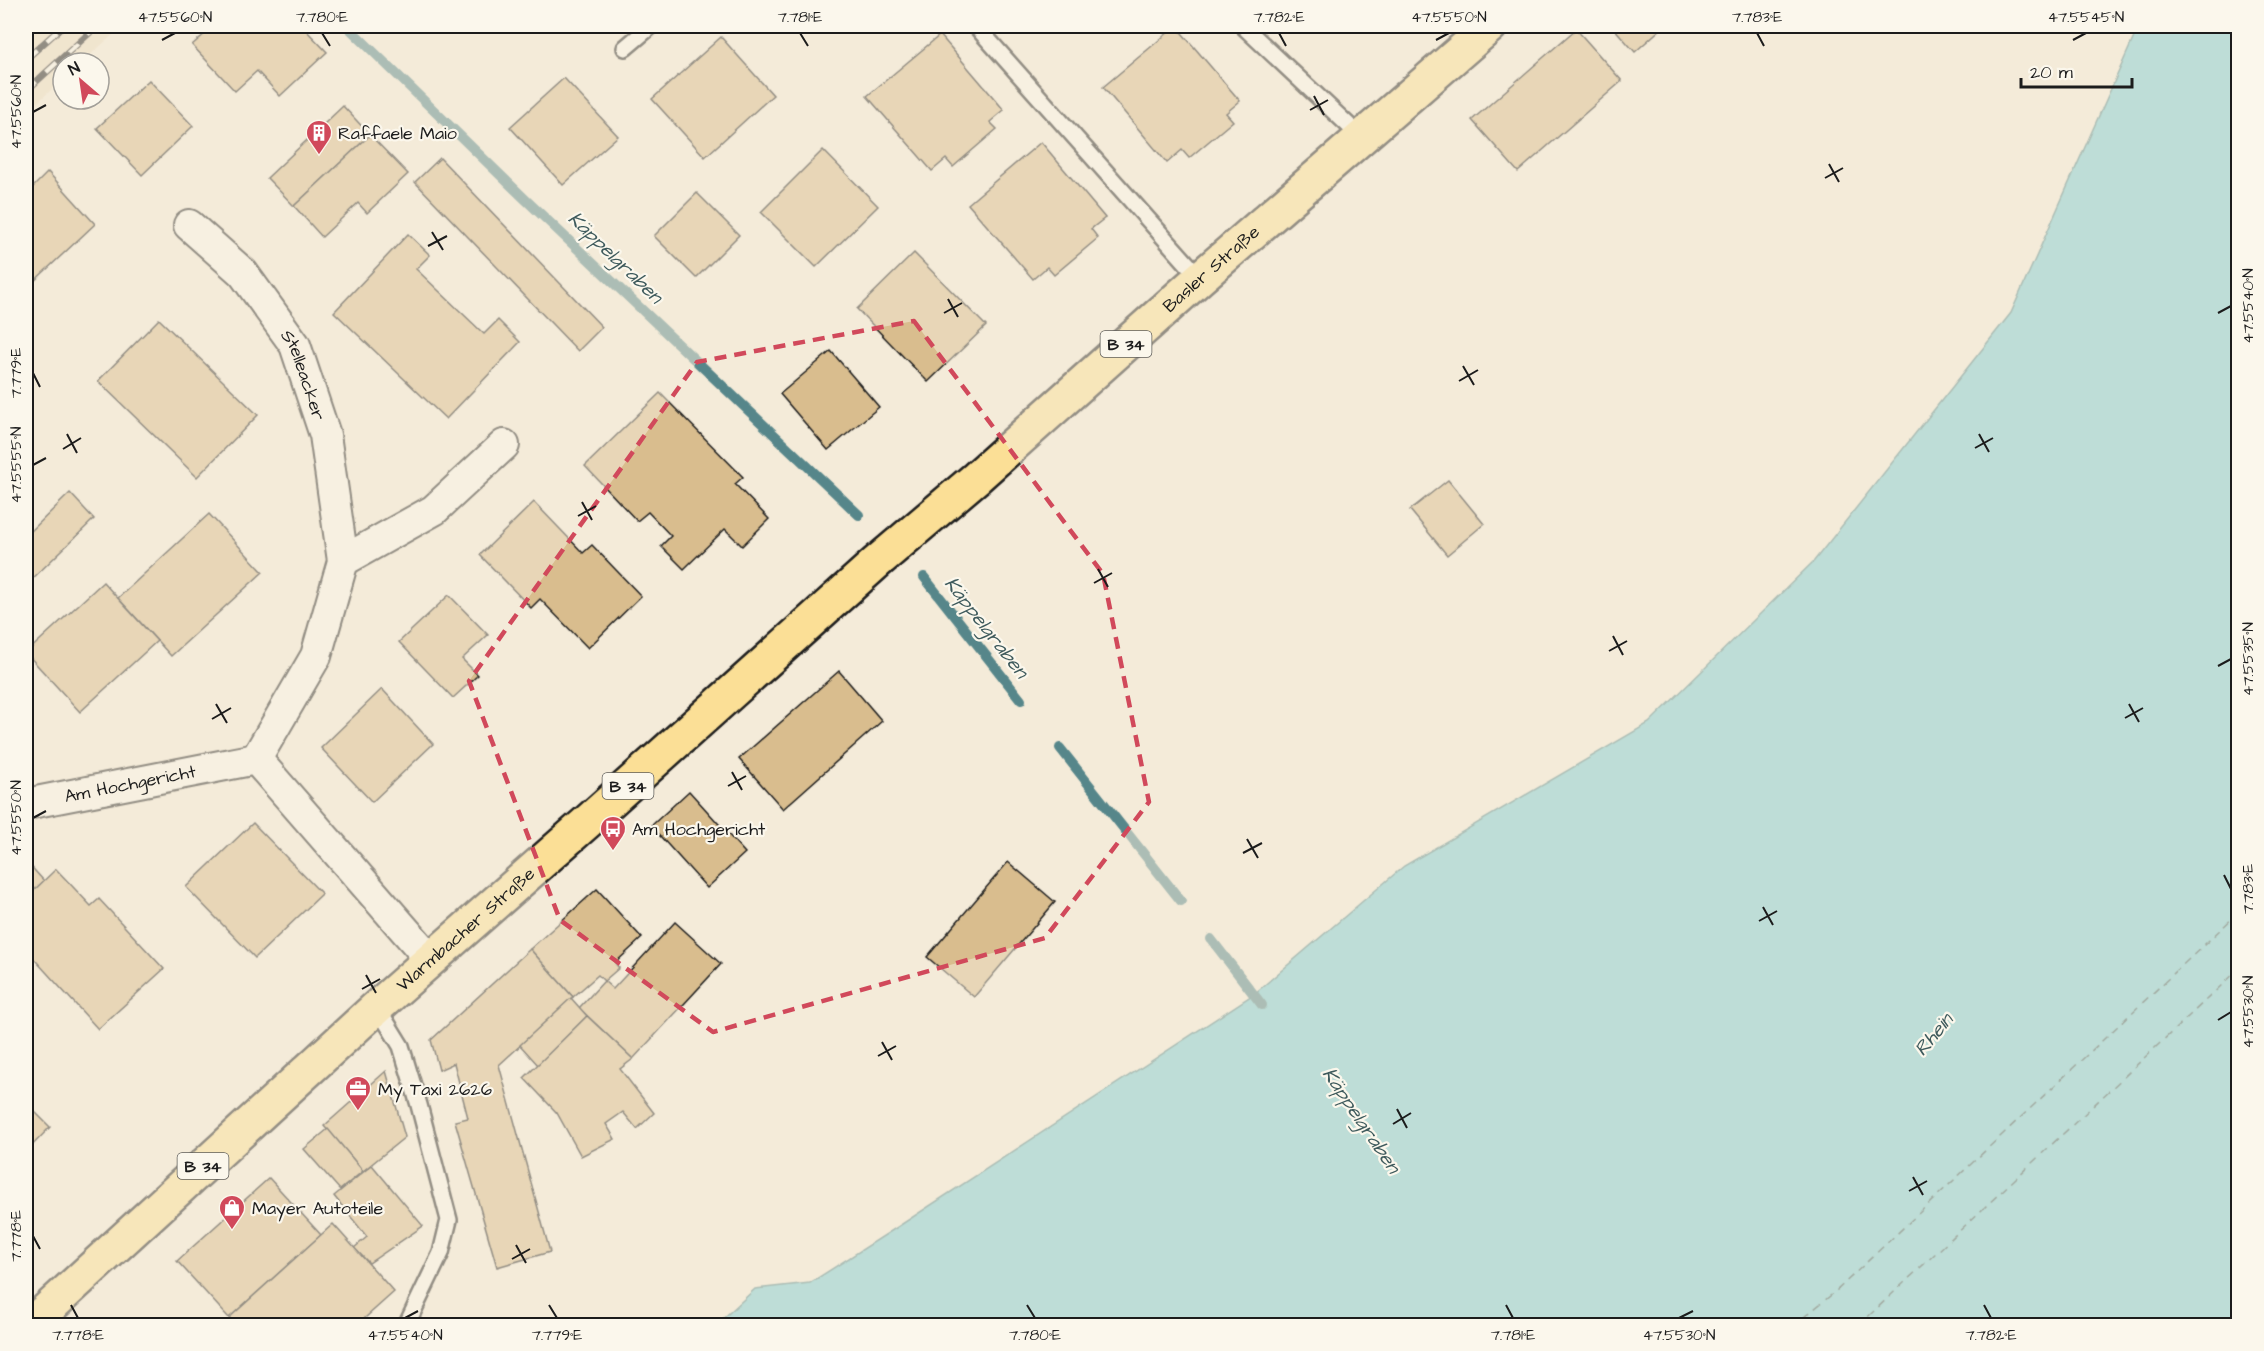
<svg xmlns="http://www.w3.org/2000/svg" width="2264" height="1351" viewBox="0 0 2264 1351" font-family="'Architects Daughter',sans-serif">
	<rect width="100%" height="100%" fill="#f4ebd9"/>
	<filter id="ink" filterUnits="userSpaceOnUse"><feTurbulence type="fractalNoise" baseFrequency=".0167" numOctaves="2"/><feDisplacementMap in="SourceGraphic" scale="12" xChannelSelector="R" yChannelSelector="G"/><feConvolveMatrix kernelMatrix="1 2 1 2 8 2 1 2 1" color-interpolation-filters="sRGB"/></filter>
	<g filter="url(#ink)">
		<path fill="#ecddc2" d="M26,26H123L81,63H63V79L26,113Z"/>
		<path fill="#7ccdd4" stroke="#56868a" stroke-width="1.5" d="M2139,26H2238V1325H716L755,1289L810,1283L899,1226L1254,994L1404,866L1649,723L1814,561L2011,313Z"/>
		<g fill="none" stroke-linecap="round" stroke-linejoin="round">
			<g stroke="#56868a" stroke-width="10">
				<path d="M347,26L526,200L859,515"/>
				<path d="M924,577L1021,700"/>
				<path d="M1060,748L1181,901"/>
				<path d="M1211,939L1262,1005"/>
			</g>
			<g stroke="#3e5a5c" stroke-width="1.5" stroke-dasharray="8 6" stroke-linecap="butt">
				<path d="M1793,1326L1835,1292L2238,913"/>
				<path d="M1858,1326L2238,970"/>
			</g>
		</g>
		<g fill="#d9bd8e" stroke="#1c1c1c" stroke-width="1.5">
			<path d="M214,26H302L327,52L280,96L257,71L235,91L192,45Z"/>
			<path d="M1176,26L1240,101L1226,113L1233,121L1189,158L1182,150L1167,163L1103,87Z"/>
			<path d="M1612,26H1664L1635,52Z"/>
			<path d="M1576,29L1622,81L1518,172L1472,120Z"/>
			<path d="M940,35L1004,110L990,122L997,129L953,167L946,159L932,171L867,96Z"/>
			<path d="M721,37L773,95L705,157L652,99Z"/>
			<path d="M564,78L618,136L563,185L510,127Z"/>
			<path d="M149,80L193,126L142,175L97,128Z"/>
			<path d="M343,106L370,135L294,206L267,178Z"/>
			<path d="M370,135L408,174L367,213L358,203L322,237L294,206Z"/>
			<path d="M1041,142L1105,218L1091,229L1098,238L1054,275L1047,267L1033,279L968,204Z"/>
			<path d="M823,150L878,206L816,267L761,212Z"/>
			<path d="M440,158L602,327L578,351L415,182Z"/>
			<path d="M48,172L95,224L29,286L26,282V194Z"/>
			<path d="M697,193L739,235L696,278L654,236Z"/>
			<path d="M408,234L430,255L416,269L484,334L498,320L520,342L446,419L334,312Z"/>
			<path d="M914,253L986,326L928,382L857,309Z"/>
			<path d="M159,319L258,415L197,477L98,381Z"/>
			<path d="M831,351L879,407L828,450L780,394Z"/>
			<path d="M660,393L743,477L735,484L769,519L742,546L725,529L684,569L661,546L671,536L648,512L637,521L585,466Z"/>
			<path d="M1448,480L1484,524L1447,555L1410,510Z"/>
			<path d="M70,493L94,519L26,585V536Z"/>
			<path d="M534,502L583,553L592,545L641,596L588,648L540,599L531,608L480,555Z"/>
			<path d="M209,514L263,572L171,656L118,598Z"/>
			<path d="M103,582L157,641L80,712L26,653Z"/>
			<path d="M449,595L488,635L462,659L478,675L453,698L399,642Z"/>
			<path d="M839,671L882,721L783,809L739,759Z"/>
			<path d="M382,689L433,744L372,802L321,748Z"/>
			<path d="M689,791L745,853L707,888L651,826Z"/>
			<path d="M253,823L322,894L255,958L186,887Z"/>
			<path d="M26,861L44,881L26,898Z"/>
			<path d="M1008,862L1055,902L974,997L927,957Z"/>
			<path d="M56,869L91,906L99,899L164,969L98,1029L26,950V898Z"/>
			<path d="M597,889L642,938L615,963L619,968L604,981L598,975L573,997L530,949Z"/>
			<path d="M675,922L721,964L633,1059L579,1008L604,981L613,989Z"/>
			<path d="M530,949L573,997L499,1065L550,1252L497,1267L455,1121L468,1118L454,1063L439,1070L431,1040Z"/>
			<path d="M571,998L587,1016L538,1065L520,1045Z"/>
			<path d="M587,1016L633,1059L620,1069L654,1113L637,1129L623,1112L606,1124L615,1139L581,1156L557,1113L524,1078Z"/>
			<path d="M386,1071L405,1137L363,1171L324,1126Z"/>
			<path d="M26,1103L50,1127L26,1152Z"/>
			<path d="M328,1129L363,1171L340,1190L304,1149Z"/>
			<path d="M372,1165L423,1226L369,1263L354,1248L367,1237L334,1196Z"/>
			<path d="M269,1178L321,1235L229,1318L177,1261Z"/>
			<path d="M333,1224L394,1292L356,1326H236L229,1318Z"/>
		</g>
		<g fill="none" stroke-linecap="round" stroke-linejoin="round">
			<defs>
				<g id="lane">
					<path d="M976,26L1200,278"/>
					<path d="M1243,26L1362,138"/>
					<path d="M625,48L651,26"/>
					<path d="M377,1007L401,1046L419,1105L449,1220L441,1253L406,1326"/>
				</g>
				<g id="street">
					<path id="s1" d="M189,225L243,273L295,345L325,435L343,561L316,656L256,759"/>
					<path d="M343,561L434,510L504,445"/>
					<path id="s2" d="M26,804L256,759L431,960"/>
				</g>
				<g id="primary">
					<path id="s3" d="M29,1326L377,1007L586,823L877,562L976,478L1200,278L1490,26"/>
				</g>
			</defs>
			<use href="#lane" stroke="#1c1c1c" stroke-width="20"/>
			<use href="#street" stroke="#1c1c1c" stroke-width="34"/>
			<use href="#primary" stroke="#1c1c1c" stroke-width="38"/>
			<use href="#lane" stroke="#fbf7ec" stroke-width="15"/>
			<use href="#street" stroke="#fbf7ec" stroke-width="30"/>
			<use href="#primary" stroke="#fbdf96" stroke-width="33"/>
			<defs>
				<g id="rail">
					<path d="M26,59L63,26"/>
					<path d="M26,91L97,26"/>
				</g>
			</defs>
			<use href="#rail" stroke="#1c1c1c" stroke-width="7"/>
			<use href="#rail" stroke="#fbf7ec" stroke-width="4.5" stroke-dasharray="14" stroke-linecap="butt"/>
		</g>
	</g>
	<path d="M0 0H2264V1351H0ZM914,321L1103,574L1149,802L1045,938L713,1032L560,920L469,681L697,362Z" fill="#f4ebd9" fill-opacity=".55" fill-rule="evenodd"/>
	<path fill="none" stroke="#d1495b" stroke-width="4.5" stroke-dasharray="12 8" stroke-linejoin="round" d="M914,321L1103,574L1149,802L1045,938L713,1032L560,920L469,681L697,362Z"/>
	<path fill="none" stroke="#1c1c1c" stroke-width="2" d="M322,33L330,46M800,33L808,46M1279,33L1286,46M1757,33L1764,46M162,40L175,33M1436,40L1449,33M2073,40L2086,33M1314,96L1324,115M1310,110L1328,100M33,112L46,105M1829,164L1839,182M1825,178L1843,168M432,232L443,250M428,246L447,236M948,299L958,317M944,313L962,303M2218,313L2231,306M1463,366L1474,385M33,373L40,387M1459,381L1478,370M67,434L77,453M1979,434L1989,452M1975,448L1993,438M63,449L81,438M33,465L46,458M582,502L592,520M578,516L596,506M1098,569L1108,587M1094,583L1112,573M1613,636L1623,655M1609,651L1627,641M2218,666L2231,659M216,704L227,723M2129,704L2139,722M2125,718L2143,708M212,719L231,708M732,772L742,790M728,786L746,776M33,818L46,811M1247,839L1258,858M1243,853L1262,843M2224,875L2231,889M1763,907L1773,925M1759,921L1777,911M366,975L376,993M362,989L380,979M2218,1020L2231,1012M882,1042L892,1060M878,1056L896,1046M1397,1109L1407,1128M1393,1124L1411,1113M1913,1177L1923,1195M1909,1191L1927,1181M33,1236L40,1249M516,1245L526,1263M512,1259L530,1249M71,1305L78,1318M549,1305L557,1318M1027,1305L1035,1318M1506,1305L1513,1318M1984,1305L1991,1318M405,1318L418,1311M1679,1318L1693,1311"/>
	<defs>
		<symbol id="building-pin" viewBox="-11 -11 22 30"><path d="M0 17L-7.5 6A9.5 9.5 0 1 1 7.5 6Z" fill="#d1495b" stroke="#fbf7ec"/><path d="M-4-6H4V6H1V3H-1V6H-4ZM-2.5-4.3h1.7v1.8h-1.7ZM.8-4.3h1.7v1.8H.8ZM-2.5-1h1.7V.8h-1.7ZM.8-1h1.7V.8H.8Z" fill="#fff"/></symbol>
		<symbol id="bus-pin" viewBox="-11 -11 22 30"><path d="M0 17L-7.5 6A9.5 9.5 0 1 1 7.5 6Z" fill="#d1495b" stroke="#fbf7ec"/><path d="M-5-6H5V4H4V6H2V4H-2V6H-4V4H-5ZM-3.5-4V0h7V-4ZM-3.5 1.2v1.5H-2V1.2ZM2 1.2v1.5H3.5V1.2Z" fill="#fff"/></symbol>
		<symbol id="office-pin" viewBox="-11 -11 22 30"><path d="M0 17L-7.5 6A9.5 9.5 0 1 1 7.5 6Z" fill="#d1495b" stroke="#fbf7ec"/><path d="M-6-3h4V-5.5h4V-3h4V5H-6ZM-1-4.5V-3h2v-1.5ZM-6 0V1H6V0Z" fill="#fff"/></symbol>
		<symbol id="shop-pin" viewBox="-11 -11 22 30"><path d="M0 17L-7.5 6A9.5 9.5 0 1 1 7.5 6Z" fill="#d1495b" stroke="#fbf7ec"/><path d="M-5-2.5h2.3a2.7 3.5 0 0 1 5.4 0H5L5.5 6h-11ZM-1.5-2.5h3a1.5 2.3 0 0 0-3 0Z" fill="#fff"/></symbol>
	</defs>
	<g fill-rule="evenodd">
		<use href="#building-pin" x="304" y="118" width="30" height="40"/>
		<use href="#bus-pin" x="598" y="814" width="30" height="40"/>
		<use href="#office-pin" x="343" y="1074" width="30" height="40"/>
		<use href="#shop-pin" x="217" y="1193" width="30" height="40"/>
	</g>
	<g text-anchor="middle" stroke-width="4.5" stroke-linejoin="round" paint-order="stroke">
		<g fill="#fbf7ec" stroke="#5f5e5a" stroke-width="1.5">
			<rect x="1100.5" y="331" width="51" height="26" rx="4.5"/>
			<rect x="602.5" y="773" width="51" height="26" rx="4.5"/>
			<rect x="177.5" y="1153" width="51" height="26" rx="4.5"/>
		</g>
		<g font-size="16" font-weight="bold" fill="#1c1c1c">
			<text x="1126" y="350">B 34</text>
			<text x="628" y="792">B 34</text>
			<text x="203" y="1172">B 34</text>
		</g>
		<g font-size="18" fill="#1c1c1c" stroke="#fbf7ec" text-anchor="start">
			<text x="338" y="139">Raffaele Maio</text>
			<text x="632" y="835">Am Hochgericht</text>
			<text x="378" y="1095">My Taxi 2626</text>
			<text x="252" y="1214">Mayer Autoteile</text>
		</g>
		<g font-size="18" fill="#1c1c1c" stroke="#fbf7ec">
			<text dy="6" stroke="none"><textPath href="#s3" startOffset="1586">Basler Straße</textPath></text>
			<text dy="6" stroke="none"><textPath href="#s1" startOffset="192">Stelleacker</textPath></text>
			<text dy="6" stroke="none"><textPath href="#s2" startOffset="106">Am Hochgericht</textPath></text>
			<text dy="6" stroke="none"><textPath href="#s3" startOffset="590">Warmbacher Straße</textPath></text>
		</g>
		<g font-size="20" font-style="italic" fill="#3e5a5c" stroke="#fbf7ec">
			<text transform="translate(616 257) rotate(44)" y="7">Käppelgraben</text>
			<text transform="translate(987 627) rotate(52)" y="7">Käppelgraben</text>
			<text transform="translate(1933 1034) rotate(-50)" y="7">Rhein</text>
			<text transform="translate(1362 1120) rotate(56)" y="7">Käppelgraben</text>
		</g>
	</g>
	<rect width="2264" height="1351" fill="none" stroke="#fbf7ec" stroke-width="66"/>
	<g transform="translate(81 81) rotate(331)"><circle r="28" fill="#fbf7ec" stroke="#a29f99" stroke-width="1.5"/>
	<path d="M0-4.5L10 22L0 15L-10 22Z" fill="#d1495b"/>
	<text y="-9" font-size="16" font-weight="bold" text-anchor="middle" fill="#1c1c1c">N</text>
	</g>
	<path d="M2021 78v9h111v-9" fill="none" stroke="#1c1c1c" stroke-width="3"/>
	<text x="2030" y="78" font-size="18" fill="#1c1c1c" stroke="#fbf7ec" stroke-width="4.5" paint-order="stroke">20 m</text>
	<rect x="33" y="33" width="2198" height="1285" fill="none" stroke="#1c1c1c" stroke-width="2"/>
	<g font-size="15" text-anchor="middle" fill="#1c1c1c">
		<text x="175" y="22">47.5560°N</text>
		<text x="322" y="22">7.780°E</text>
		<text x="800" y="22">7.781°E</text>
		<text x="1279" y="22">7.782°E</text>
		<text x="1449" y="22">47.5550°N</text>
		<text x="1757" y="22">7.783°E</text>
		<text x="2086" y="22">47.5545°N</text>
		<text transform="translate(16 112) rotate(-90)" y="5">47.5560°N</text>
		<text transform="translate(2248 306) rotate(-90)" y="5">47.5540°N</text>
		<text transform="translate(16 373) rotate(-90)" y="5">7.779°E</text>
		<text transform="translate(16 465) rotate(-90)" y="5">47.5555°N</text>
		<text transform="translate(2248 659) rotate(-90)" y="5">47.5535°N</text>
		<text transform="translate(16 818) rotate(-90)" y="5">47.5550°N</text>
		<text transform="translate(2248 889) rotate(-90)" y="5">7.783°E</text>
		<text transform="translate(2248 1012) rotate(-90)" y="5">47.5530°N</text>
		<text transform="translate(16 1236) rotate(-90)" y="5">7.778°E</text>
		<text x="78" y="1340">7.778°E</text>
		<text x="405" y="1340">47.5540°N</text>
		<text x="557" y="1340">7.779°E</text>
		<text x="1035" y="1340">7.780°E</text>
		<text x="1513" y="1340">7.781°E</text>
		<text x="1679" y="1340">47.5530°N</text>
		<text x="1991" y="1340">7.782°E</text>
	</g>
</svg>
